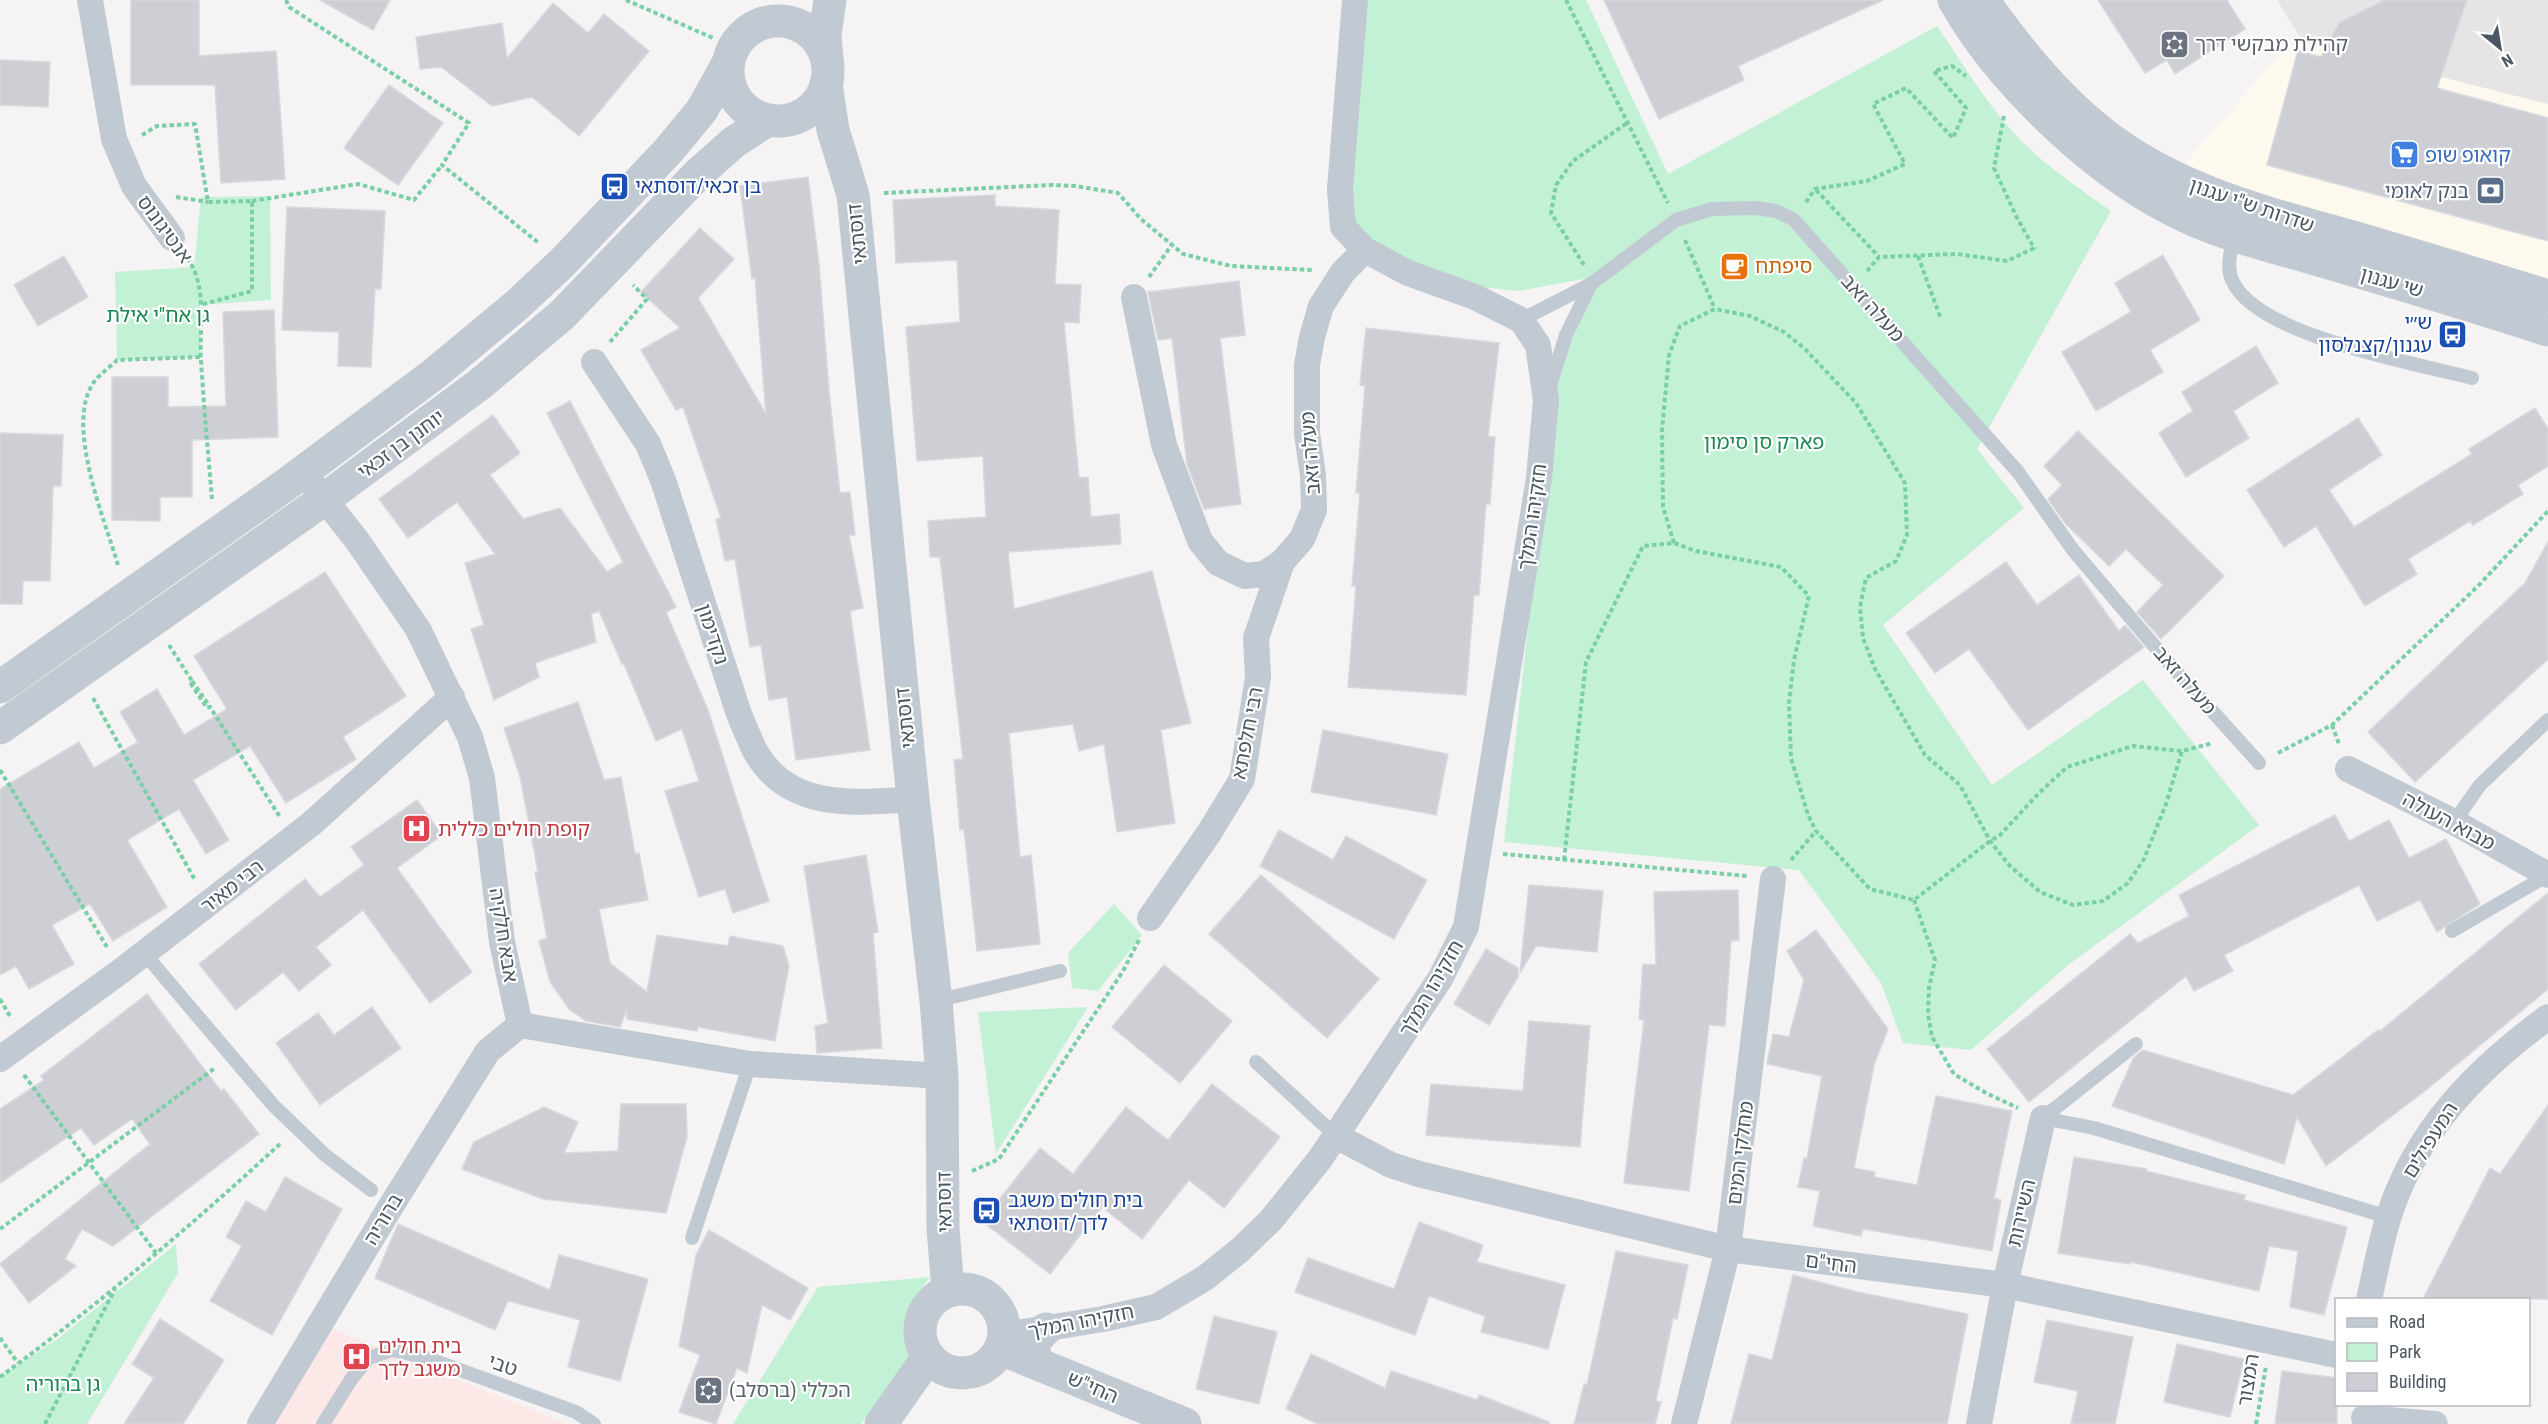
<svg xmlns="http://www.w3.org/2000/svg" width="2548" height="1424" viewBox="0 0 2548 1424" font-family="'Roboto Condensed','Noto Sans Hebrew',sans-serif">
	<rect width="100%" height="100%" fill="#f5f3f3"/>
	<path fill="#fdf9ef" d="M2303,42L2548,104V297L2173,177L2286,47Z"/>
	<path fill="#e6e4e5" d="M2277,0H2548V104L2303,42Z"/>
	<path fill="#fce8e6" d="M329,1328L476,1387L567,1424H271Z"/>
	<g fill="#c3f1d5">
		<path d="M1365,0H1586L1668,174L1937,26C1962,62 1984,100 2013,132C2041,163 2077,187 2111,211L1977,449L2024,508L1883,625L1992,785L2143,680L2259,825L2068,965L1971,1050L1903,1043L1881,983L1799,870L1504,842L1556,378L1589,278L1519,291L1471,286L1371,248L1358,228L1348,205Z"/>
		<path d="M270,196L271,300L200,305L201,357L117,360L115,272L194,267L201,197Z"/>
		<path d="M1114,904L1142,935L1098,991L1072,988L1068,953Z"/>
		<path d="M1088,1007L996,1154L978,1012Z"/>
		<path d="M176,1244L178,1273L87,1424H0V1377L59,1338Z"/>
		<path d="M930,1277C907,1310 898,1316 910,1356L861,1424H733L818,1287Z"/>
	</g>
	<g fill="#cdcfd5" stroke="#d7d9de" stroke-width="1.5">
		<path d="M131,0H199V56L276,51L285,179L221,183L215,85H131Z"/>
		<path d="M320,0H390L373,30Z"/>
		<path d="M1604,0H1883L1738,66L1744,80L1659,119Z"/>
		<path d="M2098,0H2227L2245,29L2175,74L2167,60L2145,73Z"/>
		<path d="M2385,0H2467L2437,88L2548,118V241L2267,165L2298,51L2321,57L2339,23Z"/>
		<path d="M553,3L588,33L604,14L649,51L579,136L532,97L492,106L441,67L420,69L416,37L502,23L507,58Z"/>
		<path d="M0,60L50,62L48,107L0,105Z"/>
		<path d="M389,85L443,123L398,185L344,148Z"/>
		<path d="M808,177L819,264L829,391L840,493L850,492L855,535H849L863,608L850,611L870,750L796,760L787,697L769,700L761,645L750,647L735,559L725,561L716,519L721,518L683,407L676,410L641,350L680,328L641,292L700,228L734,259L698,298L766,414L755,278L752,279L740,186Z"/>
		<path d="M995,195V206L1059,210L1055,284L1081,285L1079,323L1064,322L1079,478L1088,477L1091,517L1119,514L1121,544L1008,552L1014,609L1152,571L1191,723L1161,730L1175,823L1117,832L1104,744L1079,751L1073,724L1009,733L1020,857L1031,855L1040,944L977,951L964,829L960,830L954,760L963,759L940,557H930L928,521L986,517L983,456L917,461L906,327L960,322L957,260L896,263L893,200Z"/>
		<path d="M287,207L385,211L381,289H375L371,367L338,366L339,332L282,330Z"/>
		<path d="M2163,255L2200,320L2150,350L2163,372L2096,411L2062,352L2131,312L2115,283Z"/>
		<path d="M64,256L88,297L38,326L14,285Z"/>
		<path d="M1239,281L1245,335L1220,338L1241,504L1204,509L1187,464L1172,338L1158,340L1148,292Z"/>
		<path d="M274,310L278,437L192,440V497H160V521L112,520V377H168V407L226,406L223,312Z"/>
		<path d="M1366,328L1499,343L1488,437H1495L1490,504H1486L1479,595H1474L1466,695L1348,687L1356,586H1352L1360,493H1356L1365,386L1360,385Z"/>
		<path d="M2256,346L2278,383L2233,411L2249,438L2186,477L2159,433L2193,411L2182,392Z"/>
		<path d="M570,401L676,607L666,612L708,710L769,901L733,913L725,889L699,897L665,791L699,781L682,729L656,741L624,664H622L599,611L591,614L596,642L535,663L539,677L494,700L471,629L484,625L465,563L495,554L457,502L408,538L379,499L493,415L520,453L490,475L523,519L560,508L607,572L623,562L547,413Z"/>
		<path d="M2535,408L2548,429V466L2518,485L2523,494L2473,525L2470,521L2408,559L2417,574L2365,606L2316,526L2284,547L2247,490L2358,418L2382,455L2329,490L2354,527L2472,454L2469,449Z"/>
		<path d="M2078,431L2224,576L2161,639L2137,612L2163,585L2126,549L2109,566L2065,523L2048,499L2062,485L2044,466Z"/>
		<path d="M0,433L63,435L61,486H53L50,581H23L22,604H0Z"/>
		<path d="M2548,542V659L2415,782L2368,732L2525,583Z"/>
		<path d="M2006,562L2037,605L2079,575L2119,631L2125,625L2144,647L2028,730L1969,649L1935,673L1906,633Z"/>
		<path d="M325,572L406,696L343,737L356,759L286,803L250,746L193,780L229,840L206,854L179,809L127,840L167,907L113,941L90,904L52,925L74,964L29,989L16,966L0,975V789L79,742L94,768L138,742L120,712L157,689L184,735L227,709L194,656Z"/>
		<path d="M578,702L604,780L621,777L635,854L639,853L648,900L599,909L610,963L647,992L657,935L728,946L730,936L783,946L789,966L775,1041L698,1027L697,1031L627,1019V1010L620,1027L586,1021L569,1009L550,982L539,941L547,938L535,872H538L529,823L520,777L504,728Z"/>
		<path d="M1323,730L1448,754L1436,815L1311,792Z"/>
		<path d="M417,800L442,835L397,868L472,972L430,1003L363,910L316,947L331,965L299,991L283,972L236,1010L199,964L305,879L320,897L364,865L351,847Z"/>
		<path d="M2335,815L2349,841L2389,820L2409,858L2446,839L2480,904L2437,932L2420,900L2377,921L2359,885L2224,955L2233,971L2194,991L2186,976L2029,1102L1987,1049L2130,934L2138,943L2189,916L2179,895Z"/>
		<path d="M1279,830L1333,860L1346,836L1427,880L1394,939L1260,866Z"/>
		<path d="M866,855L878,932L873,933L882,1048L817,1053L815,1026L828,1023L804,866Z"/>
		<path d="M1261,875L1379,979L1327,1038L1209,934Z"/>
		<path d="M1529,885L1603,891L1597,952L1536,946L1520,973Z"/>
		<path d="M1738,890L1739,940L1731,941L1725,1026L1709,1025L1689,1191L1624,1183L1644,1020L1639,1019L1643,964L1656,965L1654,892Z"/>
		<path d="M2548,893V989L2426,1090L2326,1166L2297,1117L2284,1164L2112,1106L2134,1057L2143,1050L2293,1095L2378,1030L2380,1031Z"/>
		<path d="M1816,930L1888,1029L1874,1065L1854,1168L1875,1172L1874,1177L1917,1185L1936,1096L2012,1111L1994,1198L2001,1200L1992,1251L1863,1229L1861,1236L1813,1226L1820,1191L1798,1187L1804,1158H1807L1822,1076L1767,1064L1773,1034L1789,1037L1804,980L1787,951Z"/>
		<path d="M1486,949L1518,968V977L1489,1025L1454,1004Z"/>
		<path d="M1164,965L1232,1021L1180,1083L1112,1027Z"/>
		<path d="M147,994L221,1091L224,1089L259,1134L113,1246L82,1229L65,1259L76,1266L29,1303L0,1264L150,1144L132,1119L94,1145L81,1128L0,1183V1109L44,1080L41,1076Z"/>
		<path d="M372,1007L401,1048L320,1105L276,1043L318,1013L334,1035Z"/>
		<path d="M1529,1021L1590,1026L1580,1147L1426,1135L1431,1084L1523,1091Z"/>
		<path d="M1212,1084L1280,1137L1224,1208L1189,1180L1142,1239L1102,1207L1050,1274L982,1221L1040,1148L1073,1174L1126,1107L1168,1140Z"/>
		<path d="M621,1104H686L687,1137L666,1213L543,1199L462,1169L474,1142L544,1107L578,1122L564,1153L618,1151Z"/>
		<path d="M2548,1105V1299H2423L2490,1168L2500,1174Z"/>
		<path d="M2074,1157L2147,1169L2146,1171L2245,1195L2244,1200L2347,1227L2324,1315L2290,1307L2298,1251L2269,1246L2259,1291L2131,1262L2130,1264L2058,1253Z"/>
		<path d="M285,1177L342,1209L272,1335L210,1301L242,1246L226,1237L246,1201L266,1212Z"/>
		<path d="M1419,1222L1483,1245L1477,1262L1565,1285L1548,1349L1481,1332L1485,1316L1429,1296L1415,1335L1295,1292L1308,1258L1394,1289Z"/>
		<path d="M398,1224L550,1290L559,1255L648,1279L620,1381L568,1367L580,1320L508,1301L495,1330L375,1278Z"/>
		<path d="M709,1230L808,1288L790,1320L762,1305L747,1373L737,1368L716,1424L679,1412L700,1355L679,1346L696,1255Z"/>
		<path d="M1616,1251L1688,1265L1677,1319L1673,1318L1656,1401L1661,1402L1655,1424H1574L1584,1384L1587,1385Z"/>
		<path d="M1793,1275L1857,1292L1968,1314L1947,1424H1731L1749,1354L1772,1360Z"/>
		<path d="M1214,1316L1277,1332L1259,1404L1196,1389Z"/>
		<path d="M160,1319L224,1360L183,1424H124L154,1378L132,1364Z"/>
		<path d="M2047,1320L2133,1337L2115,1424H2071L2078,1391L2034,1382Z"/>
		<path d="M2177,1344L2244,1359L2230,1417L2164,1402Z"/>
		<path d="M1311,1354L1385,1388L1391,1371L1477,1400L1479,1395L1549,1422V1424H1318L1286,1409Z"/>
		<path d="M2282,1371L2337,1378V1424H2275Z"/>
	</g>
	<g fill="none" stroke-linecap="round" stroke-linejoin="round">
		<g stroke="#7ad0a6" stroke-width="4" stroke-dasharray="4.5 3" stroke-linecap="butt">
			<path d="M286,0L289,7L469,123L442,165L540,244"/>
			<path d="M626,0L713,38"/>
			<path d="M1566,0L1668,203"/>
			<path d="M142,135L157,126L195,124L208,202L252,201V291L200,305"/>
			<path d="M1816,190L1879,257"/>
			<path d="M884,193L1052,185L1076,186L1118,193L1141,219L1183,254L1231,266L1312,270"/>
			<path d="M176,197L208,202"/>
			<path d="M252,201L358,184L414,200L442,165"/>
			<path d="M1806,202L1815,189L1867,181L1905,164L1873,104L1906,88L1953,138L1966,108L1934,71L1952,66L1966,76"/>
			<path d="M1685,240L1715,309"/>
			<path d="M1918,256L1941,319"/>
			<path d="M187,258C208,285 199,329 201,361C204,407 208,453 212,499"/>
			<path d="M1584,265L1551,213L1556,185L1573,161L1627,123"/>
			<path d="M1867,271L1879,257L1957,254L2007,261L2034,248L2016,216L1994,168L2004,116"/>
			<path d="M1149,277L1171,246"/>
			<path d="M610,342L647,299L633,285"/>
			<path d="M1674,543L1663,507L1662,430L1669,355L1680,326L1715,309L1750,316L1784,332L1805,349L1856,403L1905,483L1907,535L1896,561L1866,578L1860,607L1863,638L1875,669L1925,755L1960,785L1990,841L2010,866L2040,892L2073,905L2103,901L2128,883L2144,859L2166,804L2182,751"/>
			<path d="M118,565C105,520 64,424 94,382C100,374 110,367 117,360L201,357"/>
			<path d="M169,645L192,681L191,684L207,708L210,707L280,817"/>
			<path d="M192,681L210,707"/>
			<path d="M93,698L195,880"/>
			<path d="M2332,725L2339,744"/>
			<path d="M2278,753L2332,725L2479,585L2548,511"/>
			<path d="M0,770L107,947"/>
			<path d="M1503,854L1747,876"/>
			<path d="M1564,860L1586,662L1643,546L1674,543L1696,551L1781,567L1809,596L1794,660L1789,703L1791,758L1808,815L1816,831L1870,889L1914,900L1990,841L2000,835L2039,793L2067,767L2133,746L2182,751L2213,743"/>
			<path d="M1791,860L1816,831"/>
			<path d="M1914,900L1935,960L1929,988L1928,1014L1932,1037L1954,1074L1986,1093L2018,1108"/>
			<path d="M0,999L11,1018"/>
			<path d="M24,1075L156,1253"/>
			<path d="M972,1171L999,1159L1123,971L1139,940"/>
			<path d="M0,1229L215,1068"/>
			<path d="M0,1338L18,1363"/>
			<path d="M0,1377C98,1305 192,1225 281,1143"/>
			<path d="M45,1424L115,1289"/>
			<path d="M2256,1424L2266,1366"/>
		</g>
		<g stroke="#c1cad2" stroke-width="14">
			<path d="M2235,235C2231,249 2226,266 2232,280C2256,336 2415,363 2472,378"/>
			<path d="M1521,320L1591,284L1676,220L1712,209L1756,208L1776,211L1793,219L2018,472L2073,550L2168,662L2259,763"/>
			<path d="M1549,389L1566,335L1591,284"/>
			<path d="M2454,822L2480,785L2548,720"/>
			<path d="M2452,931L2548,875"/>
			<path d="M144,953L273,1105L325,1155L371,1190"/>
			<path d="M936,1001L1060,971"/>
			<path d="M1256,1062L1336,1136"/>
			<path d="M2043,1118L2094,1128L2388,1217"/>
			<path d="M2043,1118L2136,1044"/>
			<path d="M692,1238L750,1064"/>
			<path d="M323,1424L352,1378L369,1358L392,1350L427,1358L576,1412L594,1424"/>
		</g>
		<g stroke="#c1cad2" stroke-width="26">
			<path d="M90,0L114,139L134,186L172,238"/>
			<path d="M1134,297L1164,445L1200,541L1218,563L1245,576L1264,574L1282,562L1302,539L1314,510L1313,475L1307,434V365L1312,337L1321,306L1343,272L1365,250"/>
			<path d="M594,362L648,444L663,480L739,714C744,726 749,738 754,749C787,811 854,803 913,799"/>
			<path d="M303,472L356,539L418,629L470,737L482,778L502,942L520,1025"/>
			<path d="M2348,769L2454,822L2548,875"/>
			<path d="M1150,918L1209,833L1242,779L1258,677L1256,638L1282,562"/>
			<path d="M520,1025L750,1064L942,1076"/>
			<path d="M0,1059L121,971L311,824L452,697"/>
			<path d="M1336,1136L1391,1165L1419,1174L1728,1249L2005,1285L2336,1355"/>
			<path d="M2369,1300C2375,1273 2380,1245 2388,1219C2415,1131 2476,1070 2548,1017"/>
			<path d="M1004,1335L1103,1319L1156,1307L1205,1278L1240,1250L1271,1220L1320,1159L1440,979L1466,927L1539,478L1546,400L1538,345L1521,320L1475,297L1408,273L1365,250L1343,227L1340,189L1355,0"/>
			<path d="M2364,1418L2435,1424"/>
			<path d="M260,1424L391,1206L488,1051L520,1025"/>
			<path d="M1684,1424L1728,1249L1773,879"/>
			<path d="M1979,1424L2005,1285L2043,1118"/>
		</g>
		<g stroke="#c1cad2" stroke-width="33">
			<path d="M1954,0C1998,79 2091,168 2171,209C2218,234 2271,246 2322,261C2397,283 2473,306 2548,330"/>
			<path d="M1983,0C2017,48 2054,95 2101,132C2175,191 2267,213 2356,238C2420,257 2484,276 2548,296"/>
			<circle cx="778" cy="71" r="50"/>
			<path d="M827,60L825,34L830,0"/>
			<path d="M826,84L833,130L853,195L913,799L936,1001L942,1076L943,1228L948,1291"/>
			<path d="M0,687L284,486L434,374L517,305L563,262L669,150L702,110L728,63"/>
			<path d="M0,728L326,498L480,384L562,315L699,173L734,142L768,120"/>
			<circle cx="962" cy="1331" r="42"/>
			<path d="M1001,1349L1185,1424"/>
			<path d="M1039,1364C1030,1350 1034,1339 1046,1329"/>
			<path d="M881,1424L928,1357"/>
		</g>
	</g>
	<defs>
		<symbol id="synagogue-square" viewBox="-11 -11 22 22"><rect x="-9" y="-9" width="18" height="18" rx="4" fill="#6b7280" stroke="#fff"/><path d="M0-6.5L5.6 3.2H-5.6ZM0 6.5L5.6-3.2H-5.6Z" fill="#fff"/></symbol>
		<symbol id="supermarket-square" viewBox="-11 -11 22 22"><rect x="-9" y="-9" width="18" height="18" rx="4" fill="#3f7fe0" stroke="#fff"/><path d="M-6-5.5h2.5l.6 2H6L4.5 2H-2.5L-4.4-4H-6ZM-1.5 3.2a1.3 1.3 0 1 0 .1 0ZM3 3.2a1.3 1.3 0 1 0 .1 0Z" fill="#fff"/></symbol>
		<symbol id="bus-square" viewBox="-11 -11 22 22"><rect x="-9" y="-9" width="18" height="18" rx="4" fill="#1a4fb4" stroke="#fff"/><path d="M-5-6H5V4H4V6H2V4H-2V6H-4V4H-5ZM-3.5-4V0h7V-4ZM-3.5 1.2v1.5H-2V1.2ZM2 1.2v1.5H3.5V1.2Z" fill="#fff"/></symbol>
		<symbol id="bank-square" viewBox="-11 -11 22 22"><rect x="-9" y="-9" width="18" height="18" rx="4" fill="#5c6f8a" stroke="#fff"/><path d="M-6-4H6V4H-6ZM0-2.3a2.3 2.3 0 1 0 0 4.6a2.3 2.3 0 1 0 0-4.6Z" fill="#fff"/></symbol>
		<symbol id="cafe-square" viewBox="-11 -11 22 22"><rect x="-9" y="-9" width="18" height="18" rx="4" fill="#e8710a" stroke="#fff"/><path d="M-5.5-4.5H6V0H3Q3 3.5 0 3.5H-2.5Q-5.5 3.5-5.5 0ZM3-3.2v2h1.7v-2ZM-6 4.5H4V6H-6Z" fill="#fff"/></symbol>
		<symbol id="hospital-square" viewBox="-11 -11 22 22"><rect x="-9" y="-9" width="18" height="18" rx="4" fill="#e0444e" stroke="#fff"/><path d="M-5-5h3v3.5h4V-5h3V5h-3V1.5h-4V5h-3Z" fill="#fff"/></symbol>
	</defs>
	<g fill-rule="evenodd">
		<use href="#synagogue-square" x="2158" y="28" width="33" height="33"/>
		<use href="#supermarket-square" x="2388" y="138" width="33" height="33"/>
		<use href="#bus-square" x="598" y="170" width="33" height="33"/>
		<use href="#bank-square" x="2474" y="174" width="33" height="33"/>
		<use href="#cafe-square" x="1718" y="250" width="33" height="33"/>
		<use href="#bus-square" x="2436" y="318" width="33" height="33"/>
		<use href="#hospital-square" x="400" y="812" width="33" height="33"/>
		<use href="#bus-square" x="970" y="1194" width="33" height="33"/>
		<use href="#hospital-square" x="340" y="1340" width="33" height="33"/>
		<use href="#synagogue-square" x="692" y="1374" width="33" height="33"/>
	</g>
	<g text-anchor="middle" stroke-width="4.5" stroke-linejoin="round" paint-order="stroke">
		<g font-size="20" fill="#5b616d" stroke="#fff" text-anchor="start">
			<text x="2195" y="51">קהילת מבקשי דרך</text>
			<text x="729" y="1397">הכללי (ברסלב)</text>
		</g>
		<g font-size="20" fill="#366cbe" stroke="#fff" text-anchor="start">
			<text x="2425" y="162">קואופ שופ</text>
		</g>
		<g font-size="20" fill="#164399" stroke="#fff" text-anchor="start">
			<text x="635" y="193">בן זכאי/דוסתאי</text>
			<text x="2432" y="329" text-anchor="end">ש״י<tspan x="2432" dy="23">עגנון/קצנלסון</tspan></text>
			<text x="1008" y="1207">בית חולים משגב<tspan x="1008" dy="23">לדך/דוסתאי</tspan></text>
		</g>
		<g font-size="20" fill="#4e5e75" stroke="#fff" text-anchor="end">
			<text x="2469" y="198">בנק לאומי</text>
		</g>
		<g font-size="20" fill="#4a5661" stroke="#fff">
			<text transform="translate(2252 205) rotate(19)" y="7">שדרות ש"י עגנון</text>
			<text transform="translate(165 229) rotate(54)" y="7">אנטיגונוס</text>
			<text transform="translate(857 234) rotate(-96)" y="7">דוסתאי</text>
			<text transform="translate(2392 282) rotate(16)" y="7">שי עגנון</text>
			<text transform="translate(1873 308) rotate(48)" y="7">מעלה זאב</text>
			<text transform="translate(401 444) rotate(-36)" y="7">יוחנן בן זכאי</text>
			<text transform="translate(1310 453) rotate(-94)" y="7">מעלה זאב</text>
			<text transform="translate(1532 517) rotate(-82)" y="7">חזקיהו המלך</text>
			<text transform="translate(713 634) rotate(72)" y="7">נקדימון</text>
			<text transform="translate(2185 680) rotate(49)" y="7">מעלה זאב</text>
			<text transform="translate(905 718) rotate(-96)" y="7">דוסתאי</text>
			<text transform="translate(1247 733) rotate(-79)" y="7">רבי חלפתא</text>
			<text transform="translate(2449 821) rotate(28)" y="7">מבוא העולה</text>
			<text transform="translate(232 886) rotate(-38)" y="7">רבי מאיר</text>
			<text transform="translate(504 935) rotate(81)" y="7">אבא חלקיה</text>
			<text transform="translate(1431 988) rotate(-60)" y="7">חזקיהו המלך</text>
			<text transform="translate(2430 1140) rotate(-58)" y="7">המעפילים</text>
			<text transform="translate(1740 1153) rotate(-83)" y="7">מחלקי המים</text>
			<text transform="translate(944 1202) rotate(-91)" y="7">דוסתאי</text>
			<text transform="translate(2021 1213) rotate(-77)" y="7">השיירות</text>
			<text transform="translate(383 1219) rotate(-59)" y="7">ברוריה</text>
			<text transform="translate(1831 1263) rotate(7)" y="7">החי"ם</text>
			<text transform="translate(1081 1321) rotate(-11)" y="7">חזקיהו המלך</text>
			<text transform="translate(503 1365) rotate(20)" y="7">טבי</text>
			<text transform="translate(2248 1380) rotate(-81)" y="7">המצור</text>
			<text transform="translate(1093 1387) rotate(23)" y="7">החי"ש</text>
		</g>
		<g font-size="20" fill="#c56008" stroke="#fff" text-anchor="start">
			<text x="1755" y="273">סיפתח</text>
		</g>
		<g font-size="20" fill="#17864f" stroke="#fff">
			<text x="158" y="322">גן אח"י אילת</text>
			<text x="1764" y="449">פארק סן סימון</text>
			<text x="63" y="1391">גן ברוריה</text>
		</g>
		<g font-size="20" fill="#be3a42" stroke="#fff" text-anchor="start">
			<text x="438" y="836">קופת חולים כללית</text>
			<text x="378" y="1353">בית חולים<tspan x="378" dy="23">משגב לדך</tspan></text>
		</g>
	</g>
	<rect x="2335" y="1298" width="195" height="108" fill="#ffffff" stroke="#b7bbc0" stroke-width="1.5"/>
	<rect x="2347" y="1318" width="30" height="9" fill="#c1cad2" stroke="#b7bbc0" stroke-width="1.5"/>
	<text x="2389" y="1328" font-size="18" fill="#4a5661">Road</text>
	<rect x="2347" y="1343" width="30" height="18" fill="#c3f1d5" stroke="#b7bbc0" stroke-width="1.5"/>
	<text x="2389" y="1358" font-size="18" fill="#4a5661">Park</text>
	<rect x="2347" y="1373" width="30" height="18" fill="#cdcfd5" stroke="#b7bbc0" stroke-width="1.5"/>
	<text x="2389" y="1388" font-size="18" fill="#4a5661">Building</text>
	<g transform="translate(2500 48) rotate(150)" stroke="#ffffff" stroke-width="4.5" paint-order="stroke">
	<path d="M0-4.5L10 22L0 15L-10 22Z" fill="#4a5661"/>
	<text y="-9" font-size="16" font-weight="bold" text-anchor="middle" fill="#4a5661">N</text>
	</g>
</svg>
